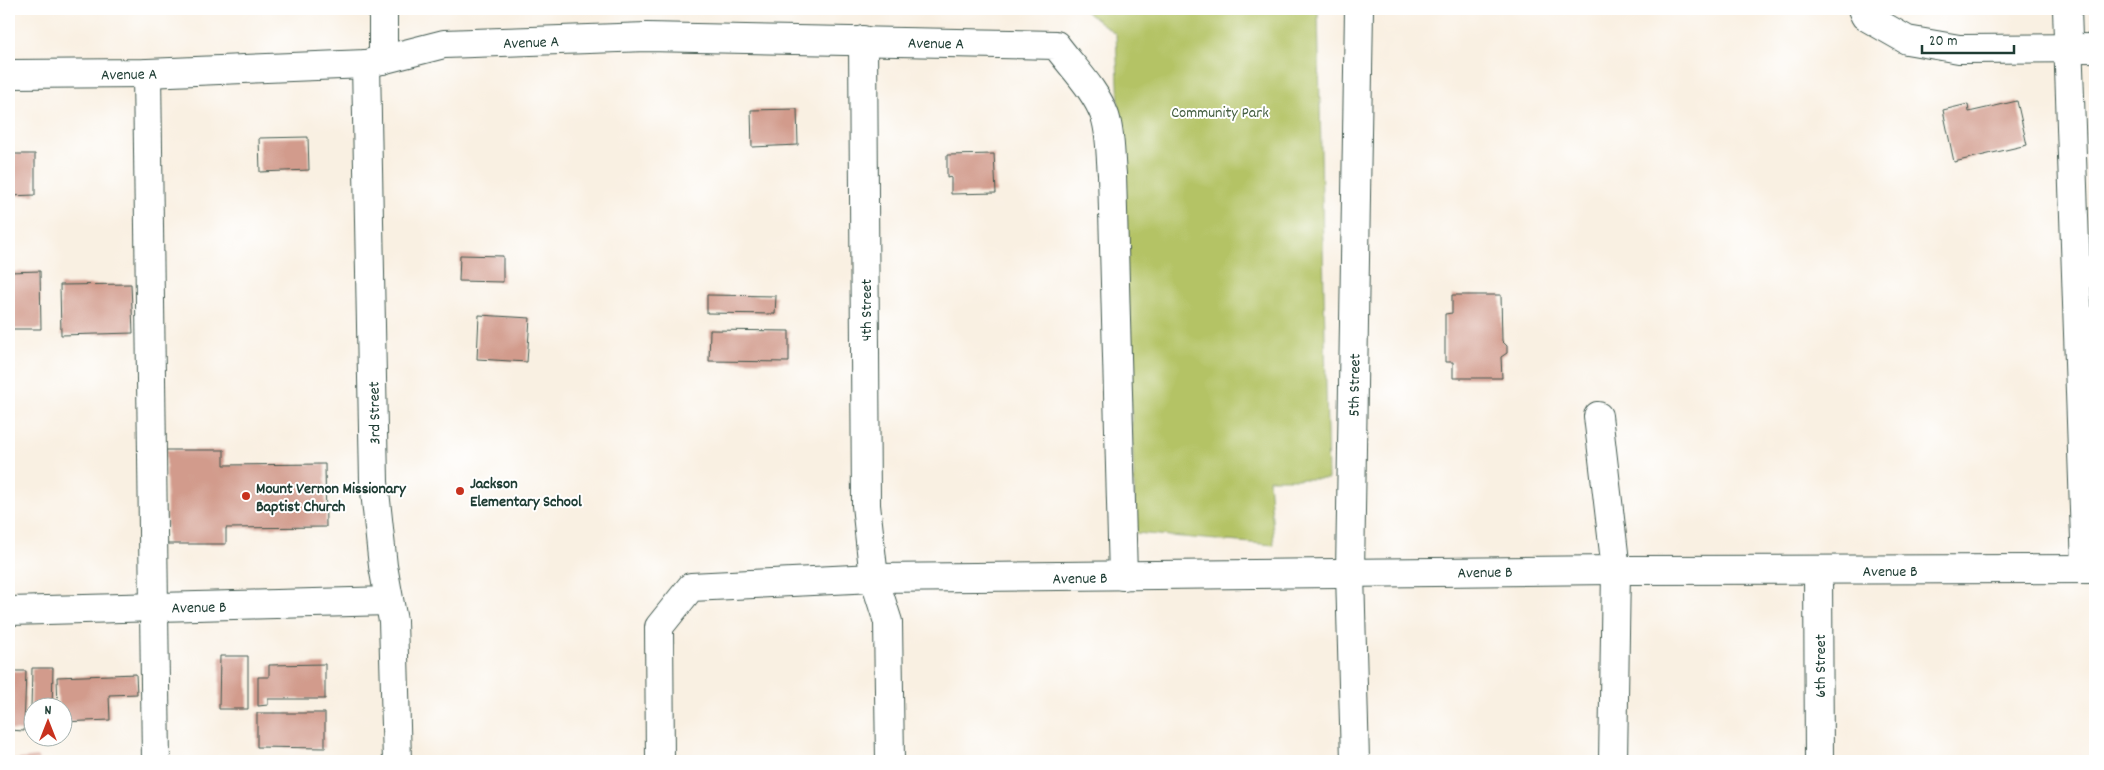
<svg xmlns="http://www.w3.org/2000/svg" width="2104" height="770" viewBox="0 0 2104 770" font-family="Dekko,sans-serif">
	<rect width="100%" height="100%" fill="#fff"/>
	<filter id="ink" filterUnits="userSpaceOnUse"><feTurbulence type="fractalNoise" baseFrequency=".02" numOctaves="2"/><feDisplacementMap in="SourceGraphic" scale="10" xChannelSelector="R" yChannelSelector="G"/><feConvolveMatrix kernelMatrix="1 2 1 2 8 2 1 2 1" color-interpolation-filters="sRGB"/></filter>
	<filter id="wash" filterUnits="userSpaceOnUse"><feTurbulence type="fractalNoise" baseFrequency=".0096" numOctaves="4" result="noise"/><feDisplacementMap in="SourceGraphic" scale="20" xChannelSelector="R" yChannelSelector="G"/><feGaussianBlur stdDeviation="1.12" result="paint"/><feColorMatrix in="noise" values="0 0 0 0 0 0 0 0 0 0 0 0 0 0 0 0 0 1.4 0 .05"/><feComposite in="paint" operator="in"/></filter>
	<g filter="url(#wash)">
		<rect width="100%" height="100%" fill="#f9f0e2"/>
		<path fill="#b4c365" stroke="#6a804c" d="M1082,9H1318L1328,479H1269L1274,545L1136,533L1116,34Z"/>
		<g id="blocks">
			<g fill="#d29b8c">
				<path d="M2017,101L2027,145L1954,162L1943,110L1968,104L1969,112Z"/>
				<path d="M797,109L798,145L752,147L751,110Z"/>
				<path d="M308,137L309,170L260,172L259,138Z"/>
				<path d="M9,154H35V195L9,196Z"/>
				<path d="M994,154L996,193L951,194V177L947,178V155Z"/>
				<path d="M460,255L503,256V282L459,281Z"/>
				<path d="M40,271L41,329H9V272Z"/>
				<path d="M131,284L133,333L61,335L60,285Z"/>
				<path d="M707,295L776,296L775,314L707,313Z"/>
				<path d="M1452,295H1501L1502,341L1507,346V353L1501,357L1502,378H1453V362H1445V314L1452,313Z"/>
				<path d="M479,315L530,318L527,362L477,359Z"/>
				<path d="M710,330L789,331V362L709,361Z"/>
				<path d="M166,450H224V465L325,464L326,527L226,528V544H167Z"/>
				<path d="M220,656H248V709H219Z"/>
				<path d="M325,664V699H268V705L258,706V677H269V665Z"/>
				<path d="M32,668H53L52,708H31Z"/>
				<path d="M9,671H26L24,731L9,730Z"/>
				<path d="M136,674L137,694L109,695L110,720L62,722V708H58L57,677Z"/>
				<path d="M257,713H325V748L257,747Z"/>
				<path d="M38,757L39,761H10V760Z"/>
			</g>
		</g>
	</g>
	<g filter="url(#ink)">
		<use href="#blocks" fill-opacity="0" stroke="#40584e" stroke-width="1"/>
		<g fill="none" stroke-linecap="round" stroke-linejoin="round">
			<defs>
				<g id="minor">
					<path d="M1862,9L1865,16L1907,40L1959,49L2095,48"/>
					<path d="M2067,9L2086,569"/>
					<path d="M863,40L866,505L874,578L888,622L890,761"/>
					<path d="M383,60V9"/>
					<path d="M366,64L374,482L383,566L393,621L397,761"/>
					<path d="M147,73L156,761"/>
					<path d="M9,74L147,73L366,64L444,44L647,37L1056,45C1073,68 1095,89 1105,116C1111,134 1110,155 1112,174L1123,576"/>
					<path d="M1598,416L1616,570L1613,761"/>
					<path d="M1818,571L1819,761"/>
					<path d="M9,611L389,601"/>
					<path d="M660,761L659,627L691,587L874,578L1616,570L2095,569"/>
					<path d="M1355,761L1350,573L1359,9"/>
				</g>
			</defs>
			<use href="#minor" stroke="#40584e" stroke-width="30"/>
			<use href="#minor" stroke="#fff" stroke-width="28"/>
		</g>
	</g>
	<g fill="#c8321e" stroke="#fff" stroke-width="2">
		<circle cx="460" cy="491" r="5"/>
		<circle cx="246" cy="496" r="5"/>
	</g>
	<g text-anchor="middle" stroke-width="4" stroke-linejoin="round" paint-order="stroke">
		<g font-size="16" fill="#1f3d34" stroke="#fff">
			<text transform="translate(531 41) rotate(-2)" y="6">Avenue A</text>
			<text transform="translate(936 42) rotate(1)" y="6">Avenue A</text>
			<text transform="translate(129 73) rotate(-1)" y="6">Avenue A</text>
			<text transform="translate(865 310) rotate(-90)" y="6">4th Street</text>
			<text transform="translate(1353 385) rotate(-89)" y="6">5th Street</text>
			<text transform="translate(373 413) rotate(-91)" y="6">3rd Street</text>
			<text x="1890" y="576">Avenue B</text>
			<text transform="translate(1485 571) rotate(-1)" y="6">Avenue B</text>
			<text transform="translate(1080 577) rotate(-1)" y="6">Avenue B</text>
			<text transform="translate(199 606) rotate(-1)" y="6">Avenue B</text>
			<text transform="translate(1819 666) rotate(-90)" y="6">6th Street</text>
		</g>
		<g font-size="16" fill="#445e40" stroke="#fff">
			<text x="1220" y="117">Community Park</text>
		</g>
		<g font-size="16" font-weight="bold" fill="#1f3d34" stroke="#fff" text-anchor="start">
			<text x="470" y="488">Jackson<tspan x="470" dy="18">Elementary School</tspan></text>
			<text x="256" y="493">Mount Vernon Missionary<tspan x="256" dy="18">Baptist Church</tspan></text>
		</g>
	</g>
	<rect width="2104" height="770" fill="none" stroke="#fff" stroke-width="30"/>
	<g transform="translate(48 722)"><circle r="24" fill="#ffffff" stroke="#a5b1ae"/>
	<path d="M0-4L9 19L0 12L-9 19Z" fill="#c8321e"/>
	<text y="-8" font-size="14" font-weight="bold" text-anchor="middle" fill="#1f3d34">N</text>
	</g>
	<path d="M1922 45v8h92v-8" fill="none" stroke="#1f3d34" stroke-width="2.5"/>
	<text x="1929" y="45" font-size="15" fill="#1f3d34" stroke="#ffffff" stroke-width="4" paint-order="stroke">20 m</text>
</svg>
